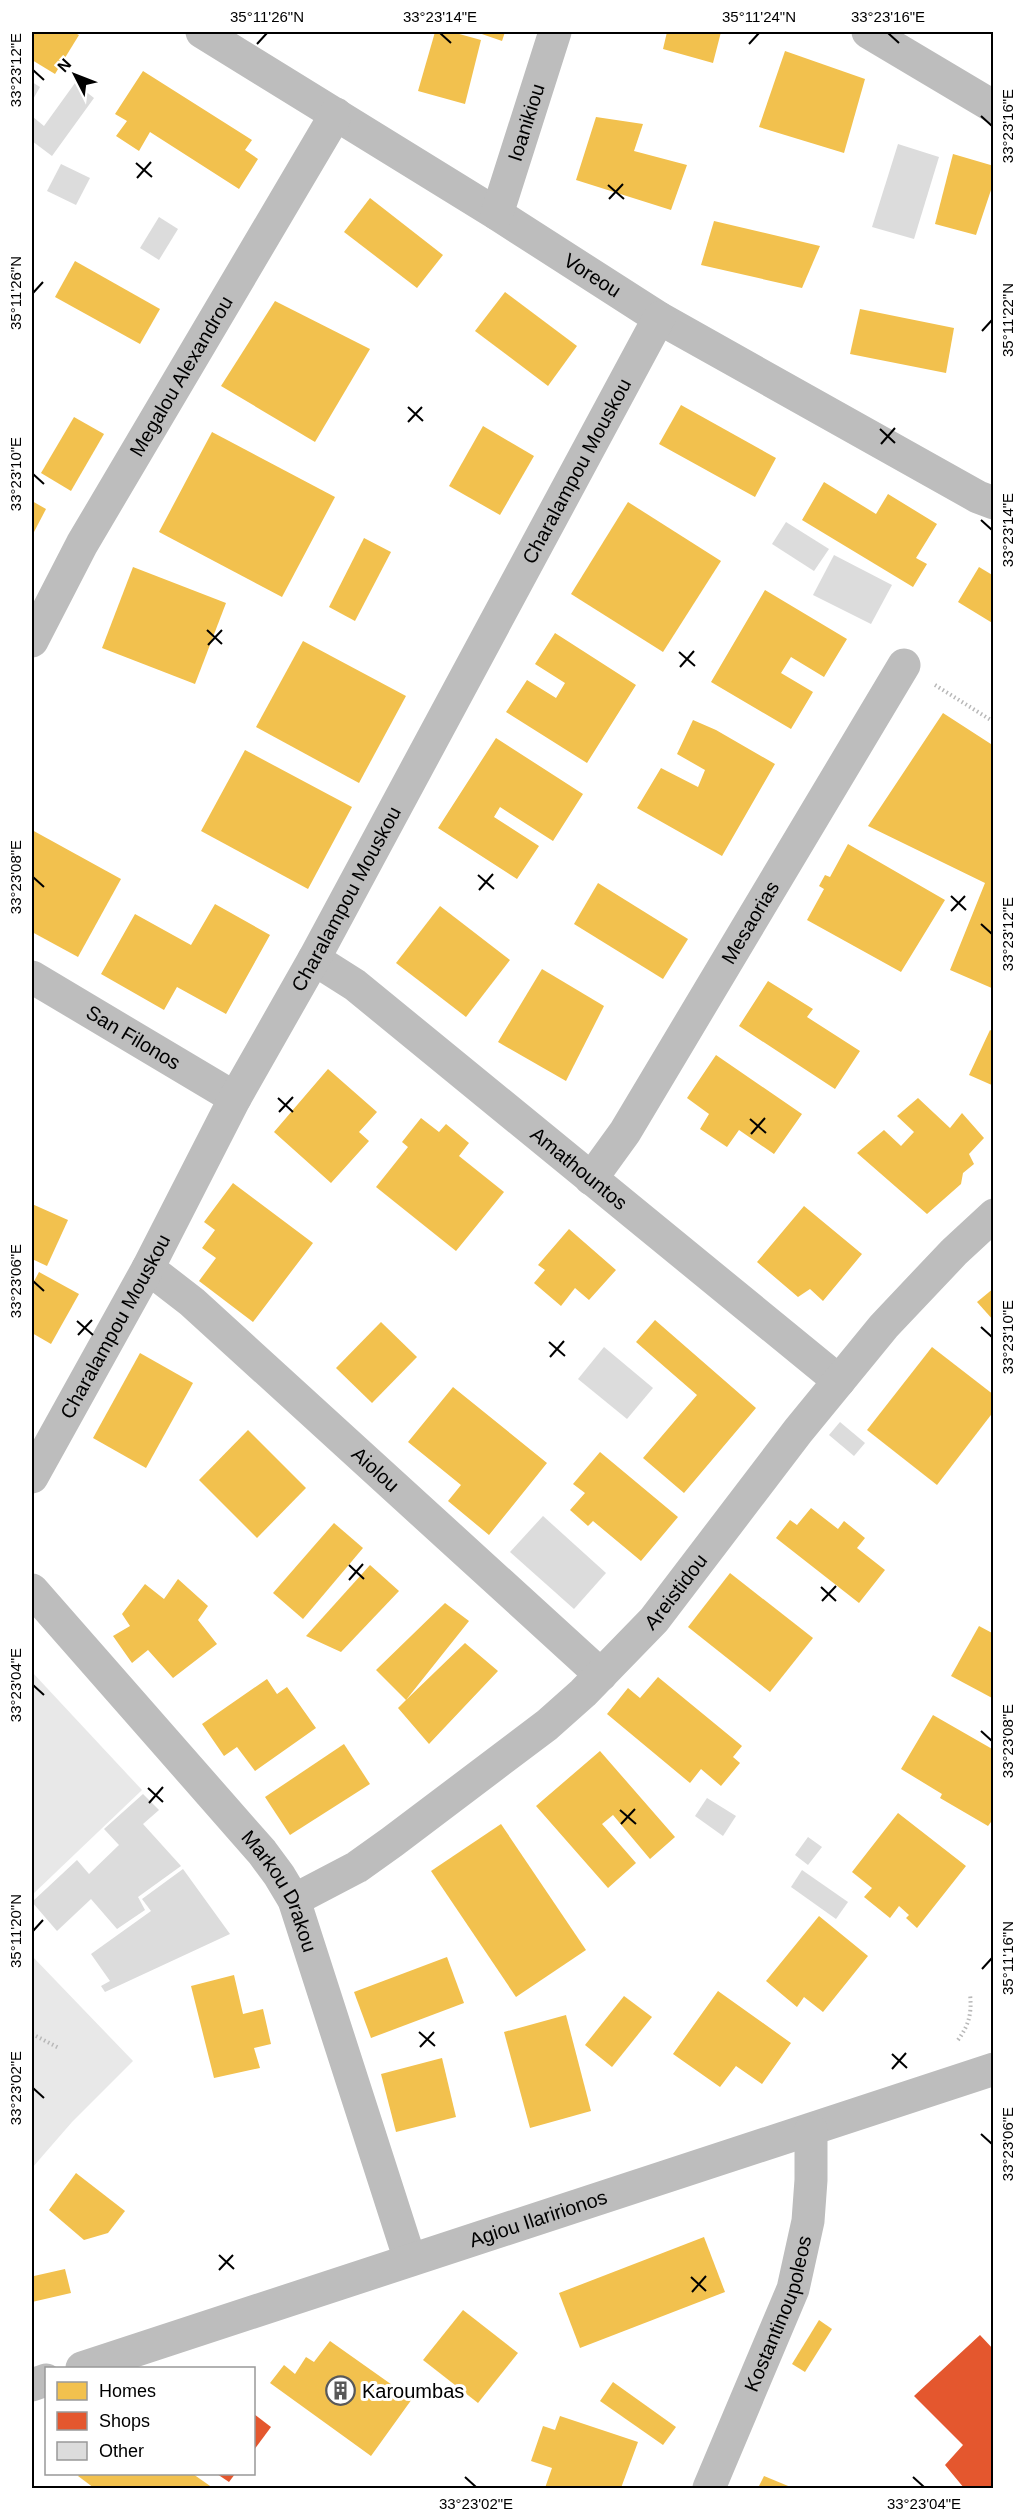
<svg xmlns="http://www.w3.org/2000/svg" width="1025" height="2520" viewBox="0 0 1025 2520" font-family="Arial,sans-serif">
	<rect width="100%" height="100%" fill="#fff"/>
	<g fill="#e8e8e8">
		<path d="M32,1672L142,1790L32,1895Z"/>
		<path d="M32,1956L133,2061L72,2122L32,2168Z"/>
	</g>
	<g fill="#f2c14e">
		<path d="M32,32H73L79,35L55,74L32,60Z"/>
		<path d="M435,32H452L481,40L465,104L418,91Z"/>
		<path d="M476,32H505L502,41Z"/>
		<path d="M667,32L688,34L689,32H721L713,63L663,49Z"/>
		<path d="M785,51L865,79L844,153L759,127Z"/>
		<path d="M143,71L252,140L245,150L258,159L239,189L150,132L139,151L116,136L127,121L115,114Z"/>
		<path d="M596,117L643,124L634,151L687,165L671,210L576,180Z"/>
		<path d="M953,154L994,166V181L976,235L935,224Z"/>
		<path d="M370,198L443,255L417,288L344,232Z"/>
		<path d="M714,221L820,246L802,288L701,265Z"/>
		<path d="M75,261L160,309L140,344L55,297Z"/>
		<path d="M505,292L577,346L548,386L475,331Z"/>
		<path d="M275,301L370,349L315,442L221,386Z"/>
		<path d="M860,309L954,328L946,373L850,354Z"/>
		<path d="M681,405L776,458L755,497L659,444Z"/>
		<path d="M74,417L104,434L71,491L41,473Z"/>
		<path d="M483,426L534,456L500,515L449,486Z"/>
		<path d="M212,432L335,497L282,597L159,532Z"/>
		<path d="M824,482L876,514L888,494L937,524L916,558L927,564L913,587L802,520Z"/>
		<path d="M32,501L46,509L34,532L32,531Z"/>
		<path d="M628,502L721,561L663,652L571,594Z"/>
		<path d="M364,538L391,552L355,621L329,607Z"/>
		<path d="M133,567L226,603L195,684L102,648Z"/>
		<path d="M979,567L994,576V624L958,602Z"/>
		<path d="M765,590L847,639L824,677L791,657L781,673L813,692L791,729L711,682Z"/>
		<path d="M555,633L636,685L587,763L506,712L527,680L556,698L565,683L535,664Z"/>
		<path d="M303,641L406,696L359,783L256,727Z"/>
		<path d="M943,713L994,746V989L950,970L985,883L868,826Z"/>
		<path d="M693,720L716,730L775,764L722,856L637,808L661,768L698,787L705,770L677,754Z"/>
		<path d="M496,738L583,794L553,841L500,807L494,817L539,846L517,879L438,828Z"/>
		<path d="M245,750L352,807L308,889L201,831Z"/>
		<path d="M32,830L121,879L78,957L32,932Z"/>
		<path d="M848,844L945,900L901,972L807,920L824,889L819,886L825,875L830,877Z"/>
		<path d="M598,883L688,939L663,979L574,924Z"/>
		<path d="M215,904L270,935L226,1014L177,987L164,1010L101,974L135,914L191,945Z"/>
		<path d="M440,906L510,960L466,1017L396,963Z"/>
		<path d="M542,969L604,1006L566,1081L498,1042Z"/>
		<path d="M768,981L813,1009L807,1017L860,1051L835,1089L739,1026Z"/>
		<path d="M990,1030L994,1032V1086L969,1075Z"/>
		<path d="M716,1055L802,1114L774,1154L739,1130L727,1147L700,1129L709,1114L687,1098Z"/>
		<path d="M328,1069L377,1112L359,1132L369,1141L331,1183L274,1132Z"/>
		<path d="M918,1098L950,1128L962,1113L984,1138L969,1154L974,1164L963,1173L961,1184L927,1214L857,1153L884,1130L901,1146L914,1132L897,1116Z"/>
		<path d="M421,1118L439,1132L446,1124L469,1143L459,1156L504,1192L456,1251L376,1187L408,1147L402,1142Z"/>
		<path d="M233,1183L313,1243L253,1322L199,1281L216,1258L202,1248L215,1230L204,1222Z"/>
		<path d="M32,1204L68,1220L47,1266L32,1259Z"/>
		<path d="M804,1206L862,1254L823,1301L810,1289L798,1297L757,1262Z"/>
		<path d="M569,1229L616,1270L589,1300L575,1288L561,1306L534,1283L545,1270L538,1265Z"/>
		<path d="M39,1272L79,1294L51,1344L32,1333V1285Z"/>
		<path d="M994,1288V1321L977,1302Z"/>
		<path d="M655,1320L756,1408L684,1493L643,1458L697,1395L636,1342Z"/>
		<path d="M381,1322L417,1357L372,1403L336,1368Z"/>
		<path d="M932,1347L994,1395V1411L937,1485L867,1430Z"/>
		<path d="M140,1353L193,1383L146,1468L93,1438Z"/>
		<path d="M453,1387L547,1463L489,1535L448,1501L461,1485L408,1442Z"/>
		<path d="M248,1430L306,1488L257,1538L199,1480Z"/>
		<path d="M600,1452L678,1517L641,1561L593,1521L588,1526L570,1510L585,1493L573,1484Z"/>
		<path d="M811,1508L838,1529L844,1521L865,1538L857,1548L885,1570L859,1603L776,1538L790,1520L797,1525Z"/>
		<path d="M334,1523L363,1548L303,1619L273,1593Z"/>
		<path d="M370,1565L399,1591L341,1652L306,1636Z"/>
		<path d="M730,1573L813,1638L770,1692L688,1627Z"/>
		<path d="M178,1579L208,1606L198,1620L217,1644L173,1678L148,1650L132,1663L113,1636L130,1626L122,1614L145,1584L164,1599Z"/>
		<path d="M445,1603L469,1621L406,1700L465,1643L498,1671L429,1744L398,1708L406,1700L376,1670Z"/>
		<path d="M979,1626L994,1634V1699L951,1676Z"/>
		<path d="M658,1677L742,1746L733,1757L740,1763L721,1786L701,1769L690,1783L607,1714L628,1688L640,1698Z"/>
		<path d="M267,1679L277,1694L287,1687L316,1728L255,1771L237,1747L224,1756L202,1724Z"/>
		<path d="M933,1715L994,1750V1818L988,1826L940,1798L942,1794L901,1769Z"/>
		<path d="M344,1744L370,1784L290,1835L265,1797Z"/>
		<path d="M600,1751L675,1837L650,1859L613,1815L602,1824L636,1863L608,1888L536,1806Z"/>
		<path d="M898,1813L966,1866L917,1928L906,1918L909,1915L899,1906L890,1918L864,1897L872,1888L852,1872Z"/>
		<path d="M501,1824L586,1950L516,1997L431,1871Z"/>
		<path d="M819,1916L868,1956L823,2012L804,1997L797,2007L766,1981Z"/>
		<path d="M447,1957L464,2003L371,2038L354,1992Z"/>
		<path d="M234,1975L243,2014L263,2009L271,2044L254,2048L260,2068L214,2078L191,1986Z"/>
		<path d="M718,1991L791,2043L762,2084L736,2066L720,2087L673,2054Z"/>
		<path d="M624,1996L652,2017L612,2067L585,2045Z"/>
		<path d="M566,2015L591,2111L530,2128L504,2032Z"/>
		<path d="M442,2058L456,2117L396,2132L381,2074Z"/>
		<path d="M76,2173L125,2211L108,2233L84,2240L49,2210Z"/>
		<path d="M704,2237L725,2292L580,2348L559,2293Z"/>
		<path d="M65,2269L71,2293L32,2302V2270L34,2276Z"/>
		<path d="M463,2310L518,2353L478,2403L423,2360Z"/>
		<path d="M819,2320L832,2329L805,2372L792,2364Z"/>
		<path d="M330,2341L412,2399L371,2456L270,2383L284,2365L295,2374L306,2357L314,2362Z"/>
		<path d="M613,2382L676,2427L663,2445L600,2401Z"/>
		<path d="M560,2416L638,2442L621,2488H545L552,2468L531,2461L543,2426L555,2430Z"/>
		<path d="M80,2474H193L213,2488H94L78,2476Z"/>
		<path d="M764,2476L793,2488H758Z"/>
	</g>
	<g fill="#e4572e">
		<path d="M980,2335L994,2350V2488H964L945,2465L963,2445L914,2396Z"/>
		<path d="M254,2414L271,2427L254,2450Z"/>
		<path d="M217,2474H235L229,2482Z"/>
	</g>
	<g fill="#dcdcdc">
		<path d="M32,82L40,87L32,101Z"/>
		<path d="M75,83L94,98L52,156L32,141V120L33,117L44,126Z"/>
		<path d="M898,144L939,157L914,239L872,227Z"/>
		<path d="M61,164L90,178L76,205L47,191Z"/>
		<path d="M159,217L178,229L159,260L140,248Z"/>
		<path d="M786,522L829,549L814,571L772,544Z"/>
		<path d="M834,555L892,585L871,624L813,595Z"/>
		<path d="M604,1347L653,1388L627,1419L578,1379Z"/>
		<path d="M840,1422L865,1443L854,1456L829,1435Z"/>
		<path d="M543,1516L606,1573L574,1609L510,1552Z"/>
		<path d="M143,1794L159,1810L143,1824L181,1866L138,1897L145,1910L117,1929L91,1899L57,1931L32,1902L77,1860L89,1874L119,1845L104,1829Z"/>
		<path d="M707,1798L736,1816L723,1836L695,1816Z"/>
		<path d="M808,1837L822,1847L808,1865L795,1855Z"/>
		<path d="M183,1869L230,1934L105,1992L101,1986L110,1981L91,1954L151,1911L142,1899Z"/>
		<path d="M802,1870L848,1902L836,1919L791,1887Z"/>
	</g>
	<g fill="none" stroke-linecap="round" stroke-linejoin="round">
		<g stroke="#b8b8b8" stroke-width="4" stroke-dasharray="1.5 3" stroke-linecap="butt">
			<path d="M935,685L994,722"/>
			<path d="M32,2034L59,2048"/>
			<path d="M958,2040C969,2025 972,2013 970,1994"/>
		</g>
		<g stroke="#bdbdbd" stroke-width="33">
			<path id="s1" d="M202,32L497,214L659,318L978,497L994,503"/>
			<path d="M868,32L994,107"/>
			<path id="s2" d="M497,214L555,32"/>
			<path id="s3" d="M32,641L82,544L336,114"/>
			<path id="s4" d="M314,959L355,985L839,1381"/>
			<path id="s5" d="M32,977L235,1098"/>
			<path id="s6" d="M591,1179L625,1132L904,665"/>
			<path id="s7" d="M148,1268L192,1302L601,1675"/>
			<path id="s8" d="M32,1477L148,1268L235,1098L314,959L659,318"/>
			<path id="s9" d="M32,1590L262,1852L279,1875L294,1900L410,2260"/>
			<path id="s10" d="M294,1900L357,1867L392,1842L547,1725L583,1693L654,1620L798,1431L884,1326L954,1252L994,1215"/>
			<path id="s11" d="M82,2368L994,2069"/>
			<path d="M32,2385L46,2380"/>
			<path id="s12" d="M709,2488L793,2289L808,2221L811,2180V2130"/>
		</g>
	</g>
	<path fill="none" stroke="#000" stroke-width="2" d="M440,33L451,43M888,33L899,43M257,44L267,33M749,44L759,33M33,70L44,80M981,116L992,126M136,163L152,177M137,178L151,162M608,185L624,199M609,199L623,184M33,293L43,282M982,331L992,320M408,407L423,421M408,422L422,407M880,429L895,443M881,444L895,428M33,474L44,484M981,520L992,530M207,630L222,644M208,645L222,630M679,652L695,666M680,667L694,651M478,875L494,889M33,877L44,887M479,890L493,874M951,896L966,910M951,911L965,896M981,924L992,934M278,1098L293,1112M279,1112L293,1097M750,1119L766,1133M751,1134L765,1118M33,1281L44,1291M77,1321L93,1335M981,1327L992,1337M78,1335L92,1320M549,1342L565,1356M550,1357L564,1341M349,1565L364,1579M349,1580L363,1564M821,1587L836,1601M822,1601L836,1586M33,1685L44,1695M981,1731L992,1741M148,1788L163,1802M149,1803L163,1787M620,1810L636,1824M621,1824L635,1809M33,1931L43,1920M982,1969L992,1958M419,2032L435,2046M420,2047L434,2032M892,2054L907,2068M892,2069L906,2053M33,2088L44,2098M981,2134L992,2144M219,2255L234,2269M219,2270L233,2255M691,2277L706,2291M692,2292L706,2276M465,2477L476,2487M913,2477L924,2487"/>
	<defs>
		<symbol id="building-ring" viewBox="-11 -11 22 22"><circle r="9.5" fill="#fff" stroke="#595959" stroke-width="1.5"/><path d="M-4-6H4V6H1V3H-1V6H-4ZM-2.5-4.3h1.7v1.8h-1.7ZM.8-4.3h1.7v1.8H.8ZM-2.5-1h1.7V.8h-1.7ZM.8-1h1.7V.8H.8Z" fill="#595959"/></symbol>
	</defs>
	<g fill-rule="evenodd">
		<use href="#building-ring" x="324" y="2374" width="33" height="33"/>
	</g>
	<g text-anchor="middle" stroke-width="6" stroke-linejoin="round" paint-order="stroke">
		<g font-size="20" fill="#000" stroke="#fff">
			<text dy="7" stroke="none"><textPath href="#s2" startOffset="96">Ioanikiou</textPath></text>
			<text dy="7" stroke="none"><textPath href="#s1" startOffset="460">Voreou</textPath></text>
			<text dy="7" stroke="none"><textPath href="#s3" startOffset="304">Megalou Alexandrou</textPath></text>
			<text dy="7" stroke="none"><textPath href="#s8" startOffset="1144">Charalampou Mouskou</textPath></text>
			<text dy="7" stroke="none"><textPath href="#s8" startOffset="658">Charalampou Mouskou</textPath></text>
			<text dy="7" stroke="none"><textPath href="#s6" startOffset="302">Mesaorias</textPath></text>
			<text dy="7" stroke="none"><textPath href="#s5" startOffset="118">San Filonos</textPath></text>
			<text dy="7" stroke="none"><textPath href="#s4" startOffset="338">Amathountos</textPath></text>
			<text dy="7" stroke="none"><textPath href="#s8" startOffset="172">Charalampou Mouskou</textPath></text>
			<text dy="7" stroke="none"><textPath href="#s7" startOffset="304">Aiolou</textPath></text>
			<text dy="7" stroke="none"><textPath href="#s10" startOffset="494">Areistidou</textPath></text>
			<text dy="7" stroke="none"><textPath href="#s9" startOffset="392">Markou Drakou</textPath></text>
			<text dy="7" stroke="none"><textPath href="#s11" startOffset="480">Agiou Ilaririonos</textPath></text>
			<text dy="7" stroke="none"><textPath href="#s12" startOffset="188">Kostantinoupoleos</textPath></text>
		</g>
		<g font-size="20" fill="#000" stroke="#fff" text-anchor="start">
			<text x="362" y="2398">Karoumbas</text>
		</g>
	</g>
	<rect width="1025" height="2520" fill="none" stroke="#ffffff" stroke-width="66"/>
	<rect x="45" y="2367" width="210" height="108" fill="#ffffff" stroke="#999999" stroke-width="1.5"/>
	<rect x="57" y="2382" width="30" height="18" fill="#f2c14e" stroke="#999999" stroke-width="1.5"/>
	<text x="99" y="2397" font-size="18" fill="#000000">Homes</text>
	<rect x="57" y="2412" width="30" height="18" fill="#e4572e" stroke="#999999" stroke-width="1.5"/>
	<text x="99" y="2427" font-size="18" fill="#000000">Shops</text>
	<rect x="57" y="2442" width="30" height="18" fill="#dcdcdc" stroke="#999999" stroke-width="1.5"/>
	<text x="99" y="2457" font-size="18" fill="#000000">Other</text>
	<g transform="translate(75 75) rotate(312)" stroke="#ffffff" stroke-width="4.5" paint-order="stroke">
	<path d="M0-4.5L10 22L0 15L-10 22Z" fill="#000000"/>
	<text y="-9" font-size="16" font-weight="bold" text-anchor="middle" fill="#000000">N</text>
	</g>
	<rect x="33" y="33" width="959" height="2454" fill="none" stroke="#000" stroke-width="2"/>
	<g font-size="15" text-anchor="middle" fill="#000">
		<text x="267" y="22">35°11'26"N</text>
		<text x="440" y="22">33°23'14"E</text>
		<text x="759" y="22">35°11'24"N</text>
		<text x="888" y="22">33°23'16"E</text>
		<text transform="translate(16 70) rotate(-90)" y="5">33°23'12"E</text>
		<text transform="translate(1008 126) rotate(-90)" y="5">33°23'16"E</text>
		<text transform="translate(16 293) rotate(-90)" y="5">35°11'26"N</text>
		<text transform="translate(1008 320) rotate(-90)" y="5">35°11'22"N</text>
		<text transform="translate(16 474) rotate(-90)" y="5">33°23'10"E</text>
		<text transform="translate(1008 530) rotate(-90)" y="5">33°23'14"E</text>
		<text transform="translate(16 877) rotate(-90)" y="5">33°23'08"E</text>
		<text transform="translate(1008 934) rotate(-90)" y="5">33°23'12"E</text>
		<text transform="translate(16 1281) rotate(-90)" y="5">33°23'06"E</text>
		<text transform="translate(1008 1337) rotate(-90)" y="5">33°23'10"E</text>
		<text transform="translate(16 1685) rotate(-90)" y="5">33°23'04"E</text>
		<text transform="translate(1008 1741) rotate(-90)" y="5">33°23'08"E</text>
		<text transform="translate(16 1931) rotate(-90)" y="5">35°11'20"N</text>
		<text transform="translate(1008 1958) rotate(-90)" y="5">35°11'16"N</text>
		<text transform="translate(16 2088) rotate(-90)" y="5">33°23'02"E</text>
		<text transform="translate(1008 2144) rotate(-90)" y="5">33°23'06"E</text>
		<text x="476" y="2509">33°23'02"E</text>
		<text x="924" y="2509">33°23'04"E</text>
	</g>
</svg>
